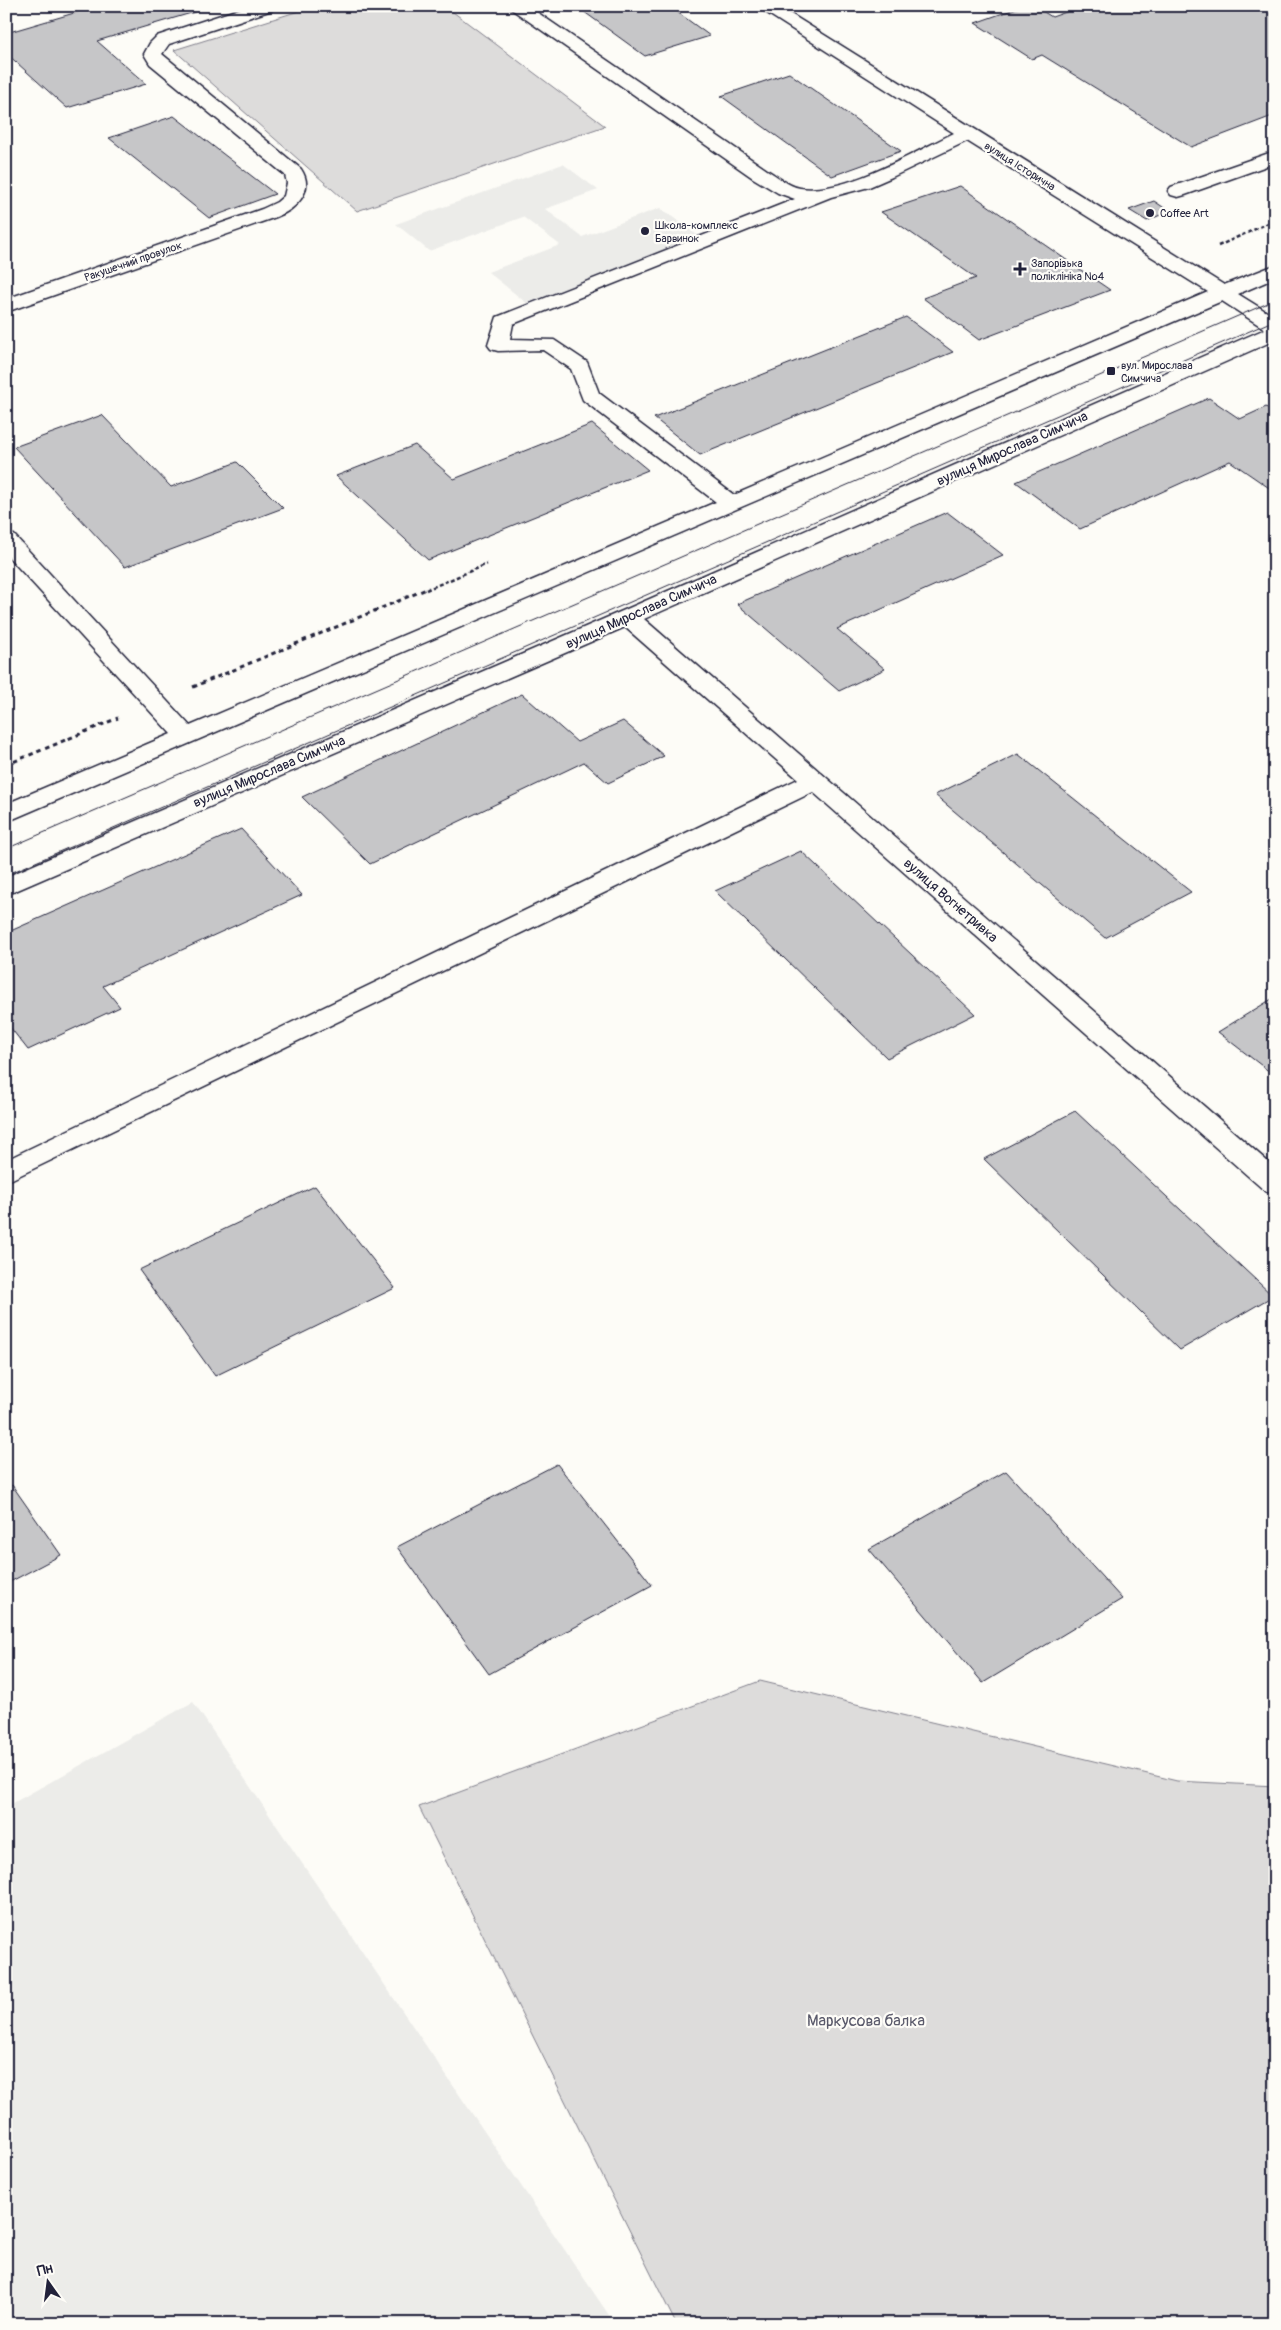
<svg xmlns="http://www.w3.org/2000/svg" width="1281" height="2330" viewBox="0 0 1281 2330" font-family="Pangolin,sans-serif">
	<rect width="100%" height="100%" fill="#fdfcf7"/>
	<filter id="ink" filterUnits="userSpaceOnUse"><feTurbulence type="fractalNoise" baseFrequency=".02" numOctaves="2"/><feDisplacementMap in="SourceGraphic" scale="10" xChannelSelector="R" yChannelSelector="G"/><feConvolveMatrix kernelMatrix="1 2 1 2 8 2 1 2 1" color-interpolation-filters="sRGB"/></filter>
	<g filter="url(#ink)">
		<g fill="#ecece9">
			<path d="M563,164L598,190L545,209L582,237L660,208L703,239L529,305L488,272L560,245L523,217L429,251L396,224Z"/>
			<path d="M193,1702L274,1822L615,2324H6V1807Z"/>
		</g>
		<g fill="#dddcdb" stroke="#807f8b">
			<path d="M315,6H445L605,126L357,211L174,50Z"/>
			<path d="M760,1681L1177,1781L1275,1786V2324H676L419,1807Z"/>
		</g>
		<g fill="#c6c6c8" stroke="#22223b">
			<path d="M98,6H193L198,11L97,41L146,84L67,108L6,53V33Z"/>
			<path d="M576,6H669L710,36L645,56Z"/>
			<path d="M872,6H895L880,11Z"/>
			<path d="M1023,6H1034L1052,17L1083,6H1275V115L1191,147L1042,55L1032,59L975,23Z"/>
			<path d="M789,73L901,151L832,176L721,96Z"/>
			<path d="M174,116L275,194L209,218L109,138Z"/>
			<path d="M960,186L1065,259L1110,290L979,340L923,298L976,278L881,212Z"/>
			<path d="M1154,201L1169,211L1147,221L1129,210Z"/>
			<path d="M906,317L953,352L700,455L654,418Z"/>
			<path d="M1209,398L1240,419L1266,407L1275,414V492L1230,461L1080,529L1016,482Z"/>
			<path d="M102,415L171,487L237,462L283,508L125,567L14,447Z"/>
			<path d="M592,424L648,470L428,560L336,476L415,445L454,479Z"/>
			<path d="M947,512L1003,555L837,629L885,669L839,691L737,604Z"/>
			<path d="M522,694L577,742L623,721L664,756L608,783L584,762L370,864L302,797Z"/>
			<path d="M1018,754L1191,892L1105,938L935,795Z"/>
			<path d="M241,829L302,895L103,986L120,1007L28,1050L6,1022V933Z"/>
			<path d="M801,851L975,1014L887,1058L715,891Z"/>
			<path d="M1275,997V1076L1218,1032Z"/>
			<path d="M1075,1111L1273,1296L1180,1350L984,1159Z"/>
			<path d="M315,1186L395,1288L215,1376L139,1270Z"/>
			<path d="M557,1464L652,1585L489,1674L397,1547Z"/>
			<path d="M1006,1471L1122,1599L983,1683L869,1549Z"/>
			<path d="M12,1485L61,1555L6,1584V1488Z"/>
		</g>
		<g fill="none" stroke-linecap="round" stroke-linejoin="round">
			<defs>
				<g id="minor">
					<path d="M248,6H275L272,10L169,44L162,54L301,169C316,191 295,210 276,217L6,312V299L262,209L277,202L284,196L287,183L285,175L150,64L144,54L150,43L157,36Z"/>
					<path d="M507,6H528L767,170C777,176 788,186 800,188C845,195 914,152 954,133L756,6H778L1224,285L1275,265V278L1238,294L1275,317V340L644,619L1275,1168V1194L1265,1191L813,792L6,1182V1160L798,779L625,627L6,895V877L620,612L1265,329L1222,301L6,822V804L171,734L6,554V533L14,535L190,726L716,502L583,400L571,369L543,350L498,351L491,349L488,345L497,317L795,199L778,193L753,178ZM967,141L1208,292L734,495L599,393L587,362L554,340L510,339L513,324L831,197L869,187L892,177Z"/>
					<path d="M1275,151V163L1185,195L1178,197L1171,195L1168,191L1171,187Z"/>
				</g>
			</defs>
			<use href="#minor" stroke="#22223b" stroke-width="3"/>
			<g stroke="#22223b" stroke-width="2.5" stroke-dasharray="4 2.5" stroke-linecap="butt">
				<path d="M1218,246L1275,220"/>
				<path d="M426,590L487,564"/>
			</g>
			<g stroke="#22223b" stroke-width="3" stroke-dasharray="4.5 4" stroke-linecap="butt">
				<path d="M193,687L429,588"/>
				<path d="M6,765L118,718"/>
			</g>
			<use href="#minor" fill="#fdfcf7" fill-rule="evenodd"/>
			<g stroke="#22223b" stroke-width="1">
				<path d="M6,849L1275,300"/>
				<path d="M6,875L1275,320"/>
			</g>
		</g>
	</g>
	<g fill="#22223b" stroke="#fdfcf7" stroke-width="2">
		<circle cx="1150" cy="213" r="5"/>
		<circle cx="645" cy="231" r="5"/>
		<path d="M1017.5 261.5h5v5h5v5h-5v5h-5v-5h-5v-5h5z"/>
		<rect x="1106" y="366" width="10" height="10" rx="2.5"/>
	</g>
	<g text-anchor="middle" stroke-width="4.5" stroke-linejoin="round" paint-order="stroke">
		<g font-size="11" fill="#22223b" stroke="#fdfcf7">
			<text transform="translate(1020 166) rotate(32)" y="4">вулиця Історична</text>
			<text transform="translate(133 261) rotate(-19)" y="4">Ракушечний провулок</text>
		</g>
		<g font-size="11" fill="#22223b" stroke="#fdfcf7" text-anchor="start">
			<text x="1160" y="217">Coffee Art</text>
			<text x="655" y="229">Школа-комплекс<tspan x="655" dy="13">Барвинок</tspan></text>
			<text x="1031" y="267">Запорізька<tspan x="1031" dy="13">поліклініка №4</tspan></text>
			<text x="1121" y="369">вул. Мирослава<tspan x="1121" dy="13">Симчича</tspan></text>
		</g>
		<g font-size="14" fill="#22223b" stroke="#fdfcf7">
			<text transform="translate(1012 448) rotate(-24)" y="5">вулиця Мирослава Симчича</text>
			<text transform="translate(641 611) rotate(-24)" y="5">вулиця Мирослава Симчича</text>
			<text transform="translate(269 771) rotate(-23)" y="5">вулиця Мирослава Симчича</text>
			<text transform="translate(951 900) rotate(41)" y="5">вулиця Вогнетривка</text>
		</g>
		<g font-size="16" fill="#5a5a6b" stroke="#fdfcf7">
			<text x="866" y="2026">Маркусова балка</text>
		</g>
	</g>
	<rect width="1281" height="2330" fill="none" stroke="#fdfcf7" stroke-width="25"/>
	<rect x="12" y="12" width="1256" height="2305" fill="none" stroke="#22223b" stroke-width="2" filter="url(#ink)"/>
	<g transform="translate(48 2282) rotate(346)" stroke="#fdfcf7" stroke-width="4" paint-order="stroke">
	<path d="M0-4L9 19L0 12L-9 19Z" fill="#22223b"/>
	<text y="-8" font-size="14" font-weight="bold" text-anchor="middle" fill="#22223b">Пн</text>
	</g>
</svg>
